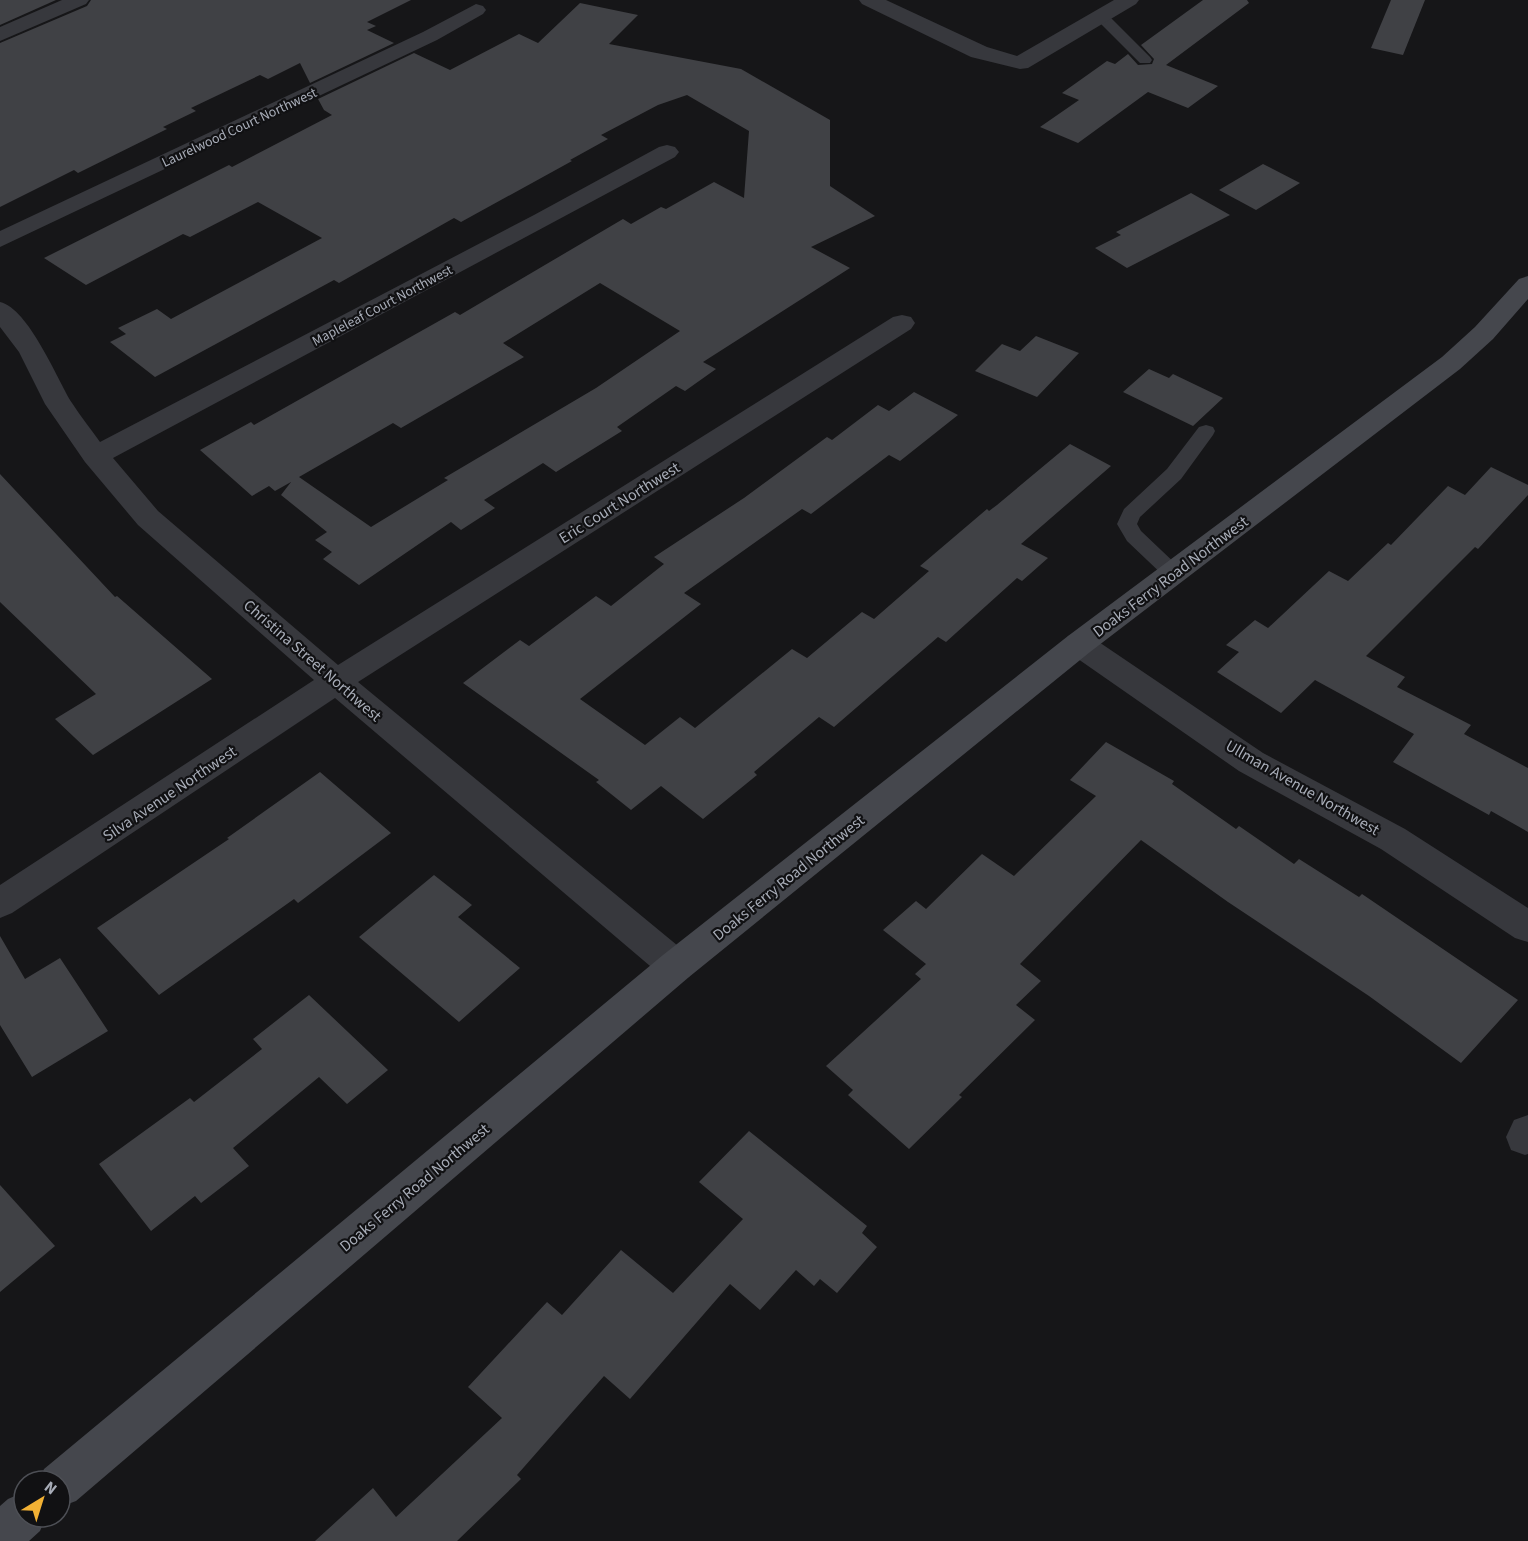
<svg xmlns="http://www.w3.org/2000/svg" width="1528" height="1541" viewBox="0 0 1528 1541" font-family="'Source Sans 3',sans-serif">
	<rect width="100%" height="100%" fill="#161618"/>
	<g fill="#404145" fill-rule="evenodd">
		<path d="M0,0H56L0,25Z"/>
		<path d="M91,0H411L367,22L376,26L367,30L394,43L310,83L300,63L268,79L260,75L191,108L196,111L163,127L167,129L78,173L74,170L0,207V43L87,6Z"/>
		<path d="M1203,0H1247L1249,3L1166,65L1218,86L1188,108L1148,92L1078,143L1040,127L1079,100L1062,93L1107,61L1115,64L1128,54L1138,65L1152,64L1154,59L1141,45Z"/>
		<path d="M1391,0H1425L1403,55L1371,48Z"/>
		<path d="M580,3L638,15L609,44L741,69L830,120V186L875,216L811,247L850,268L703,362L716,369L685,391L676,386L617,427L622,431L556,472L543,463L484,500L495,508L461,530L451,522L359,585L323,559L332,552L315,540L327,532L281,495L291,482L275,491L269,486L252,496L200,450L251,422L254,425L455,312L460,315L623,219L631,224L661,207L666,209L714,182L744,198L749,131L687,95L658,105L601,135L608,139L570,160L572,161L461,222L454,218L339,283L334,280L155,377L110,342L126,334L118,328L157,309L171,319L322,238L258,202L190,237L183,234L86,285L44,258L229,165L232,167L332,115L324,110L318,99L414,53L450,70L519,34L538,43ZM600,283L680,331L596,388L444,478L448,480L371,527L299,477L393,423L401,428L524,357L503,343Z"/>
		<path d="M1263,164L1300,183L1256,210L1219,190Z"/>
		<path d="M1191,193L1230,215L1127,268L1095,248L1121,235L1116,232Z"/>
		<path d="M1036,336L1079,353L1037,397L975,371L1002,344L1020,351Z"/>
		<path d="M1149,369L1169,378L1173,374L1223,398L1193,426L1123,392Z"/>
		<path d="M914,392L958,415L900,461L889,455L811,514L802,509L684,593L701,604L580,699L645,745L680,717L695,728L792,649L807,658L862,612L874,619L929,571L920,566L987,509L989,511L997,505L1070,444L1111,466L1021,544L1048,558L1022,581L1017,578L946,642L938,637L834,727L819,717L754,772L757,775L703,819L661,786L631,810L596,782L599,780L463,683L520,640L529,646L596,596L611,606L664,564L654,557L744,498L827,437L832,440L878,405L889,411Z"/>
		<path d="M1491,467L1528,485V495L1478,549L1475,547L1366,656L1405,677L1397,687L1471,725L1464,734L1528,768V832L1491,811L1489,815L1393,762L1414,734L1315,680L1281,713L1217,672L1239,652L1226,645L1255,620L1268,628L1329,571L1348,581L1388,543L1391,545L1448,486L1465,495Z"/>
		<path d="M0,474L115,597L117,596L212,679L93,755L55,719L96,694L0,602Z"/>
		<path d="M1106,742L1174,781L1172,784L1236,829L1239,826L1294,864L1299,859L1359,897L1362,894L1518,1000L1461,1063L1369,996L1228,902L1141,840L1020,964L1041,981L1016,1005L1035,1020L959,1095L962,1097L909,1149L848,1095L853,1090L826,1066L921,979L915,974L926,964L883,930L916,901L926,909L982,854L1014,876L1096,796L1070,780Z"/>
		<path d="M320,772L391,833L298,903L294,899L159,995L97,928L229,839L227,838Z"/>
		<path d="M434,875L472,905L458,917L520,968L459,1022L359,937Z"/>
		<path d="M0,936L25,979L60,958L108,1031L32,1077L0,1025Z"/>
		<path d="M309,995L388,1070L347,1104L319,1077L233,1148L249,1166L201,1203L195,1196L151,1231L99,1164L190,1098L194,1102L262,1049L253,1039Z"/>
		<path d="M749,1131L867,1226L862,1233L877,1247L837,1293L820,1279L814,1286L796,1270L760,1310L730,1284L630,1399L604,1376L517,1475L521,1479L457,1541H315L373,1488L396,1517L502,1418L468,1387L547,1302L562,1315L621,1250L673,1293L743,1219L699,1182Z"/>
		<path d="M0,1185L55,1246L0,1292Z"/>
	</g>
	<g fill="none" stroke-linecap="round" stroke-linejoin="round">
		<g fill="#37383d" fill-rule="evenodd">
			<path d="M1102,13L1107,14L1150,57L1152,60L1150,63H1140L1097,20L1095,17L1097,14Z"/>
			<path d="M1206,425L1213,427L1215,431L1213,435L1181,479L1140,517L1137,524L1141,531L1181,569L1184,574L1181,579L1174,581L1167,579L1127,541L1117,524L1124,509L1167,469L1199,427Z"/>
		</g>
		<g fill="#37383d" fill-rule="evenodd">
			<path d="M62,0H89L86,4L0,41V27Z"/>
			<path d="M859,0H886L987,47L1017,56L1114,0H1139L1136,4L1028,68L1020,69L971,57L862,4Z"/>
			<path d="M476,4L483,6L486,10L483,14L437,40L0,247V231L423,32Z"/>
			<path d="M667,145L675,147L679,152L675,157L113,458L158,511L338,665L893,317L902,315L911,317L915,323L911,329L358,682L689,955L694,966L689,977L676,981L663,977L335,698L12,913L0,918V885L314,680L138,525L85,462L45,404L19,352L0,327V302C29,309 57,379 72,403C81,417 91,429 100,442L534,215L659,147Z"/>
			<path d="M1079,633L1090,636L1263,753L1405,829L1528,908V942L1515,938L1381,849L1239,771L1068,652L1064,644L1068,636Z"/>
			<path d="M1528,1115V1154L1525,1155L1511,1150L1506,1137L1514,1120Z"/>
		</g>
		<g fill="#45474d" fill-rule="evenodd">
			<path d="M1528,276V299L1493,339L1460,369L1090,652L689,977L76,1501L60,1507V1481H39L44,1469L663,955L1068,636L1442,357L1475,327L1519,279Z"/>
			<path d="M24,1492V1517H46L40,1531L29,1541H0V1506L8,1499Z"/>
		</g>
	</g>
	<g text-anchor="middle" stroke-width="4.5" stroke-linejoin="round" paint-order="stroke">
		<g font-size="14" fill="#a8adb8" stroke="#111113">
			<text transform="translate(239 127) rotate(-25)" y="5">Laurelwood Court Northwest</text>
			<text transform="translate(382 305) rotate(-28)" y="5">Mapleleaf Court Northwest</text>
		</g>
		<g font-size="16" fill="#a8adb8" stroke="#111113">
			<text transform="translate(619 502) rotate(-32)" y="6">Eric Court Northwest</text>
			<text transform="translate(1170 576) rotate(-37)" y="6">Doaks Ferry Road Northwest</text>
			<text transform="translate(313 660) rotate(41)" y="6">Christina Street Northwest</text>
			<text transform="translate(1303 787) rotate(30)" y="6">Ullman Avenue Northwest</text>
			<text transform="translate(169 793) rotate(-34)" y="6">Silva Avenue Northwest</text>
			<text transform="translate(788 877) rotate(-39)" y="6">Doaks Ferry Road Northwest</text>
			<text transform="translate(414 1187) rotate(-40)" y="6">Doaks Ferry Road Northwest</text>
		</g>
	</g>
	<g transform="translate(42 1499) rotate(38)"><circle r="28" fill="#111113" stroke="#4d4f55" stroke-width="1.5"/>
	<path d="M0-4.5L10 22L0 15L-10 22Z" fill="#f2b134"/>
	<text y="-9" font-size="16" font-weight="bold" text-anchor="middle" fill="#a8adb8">N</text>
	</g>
</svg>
